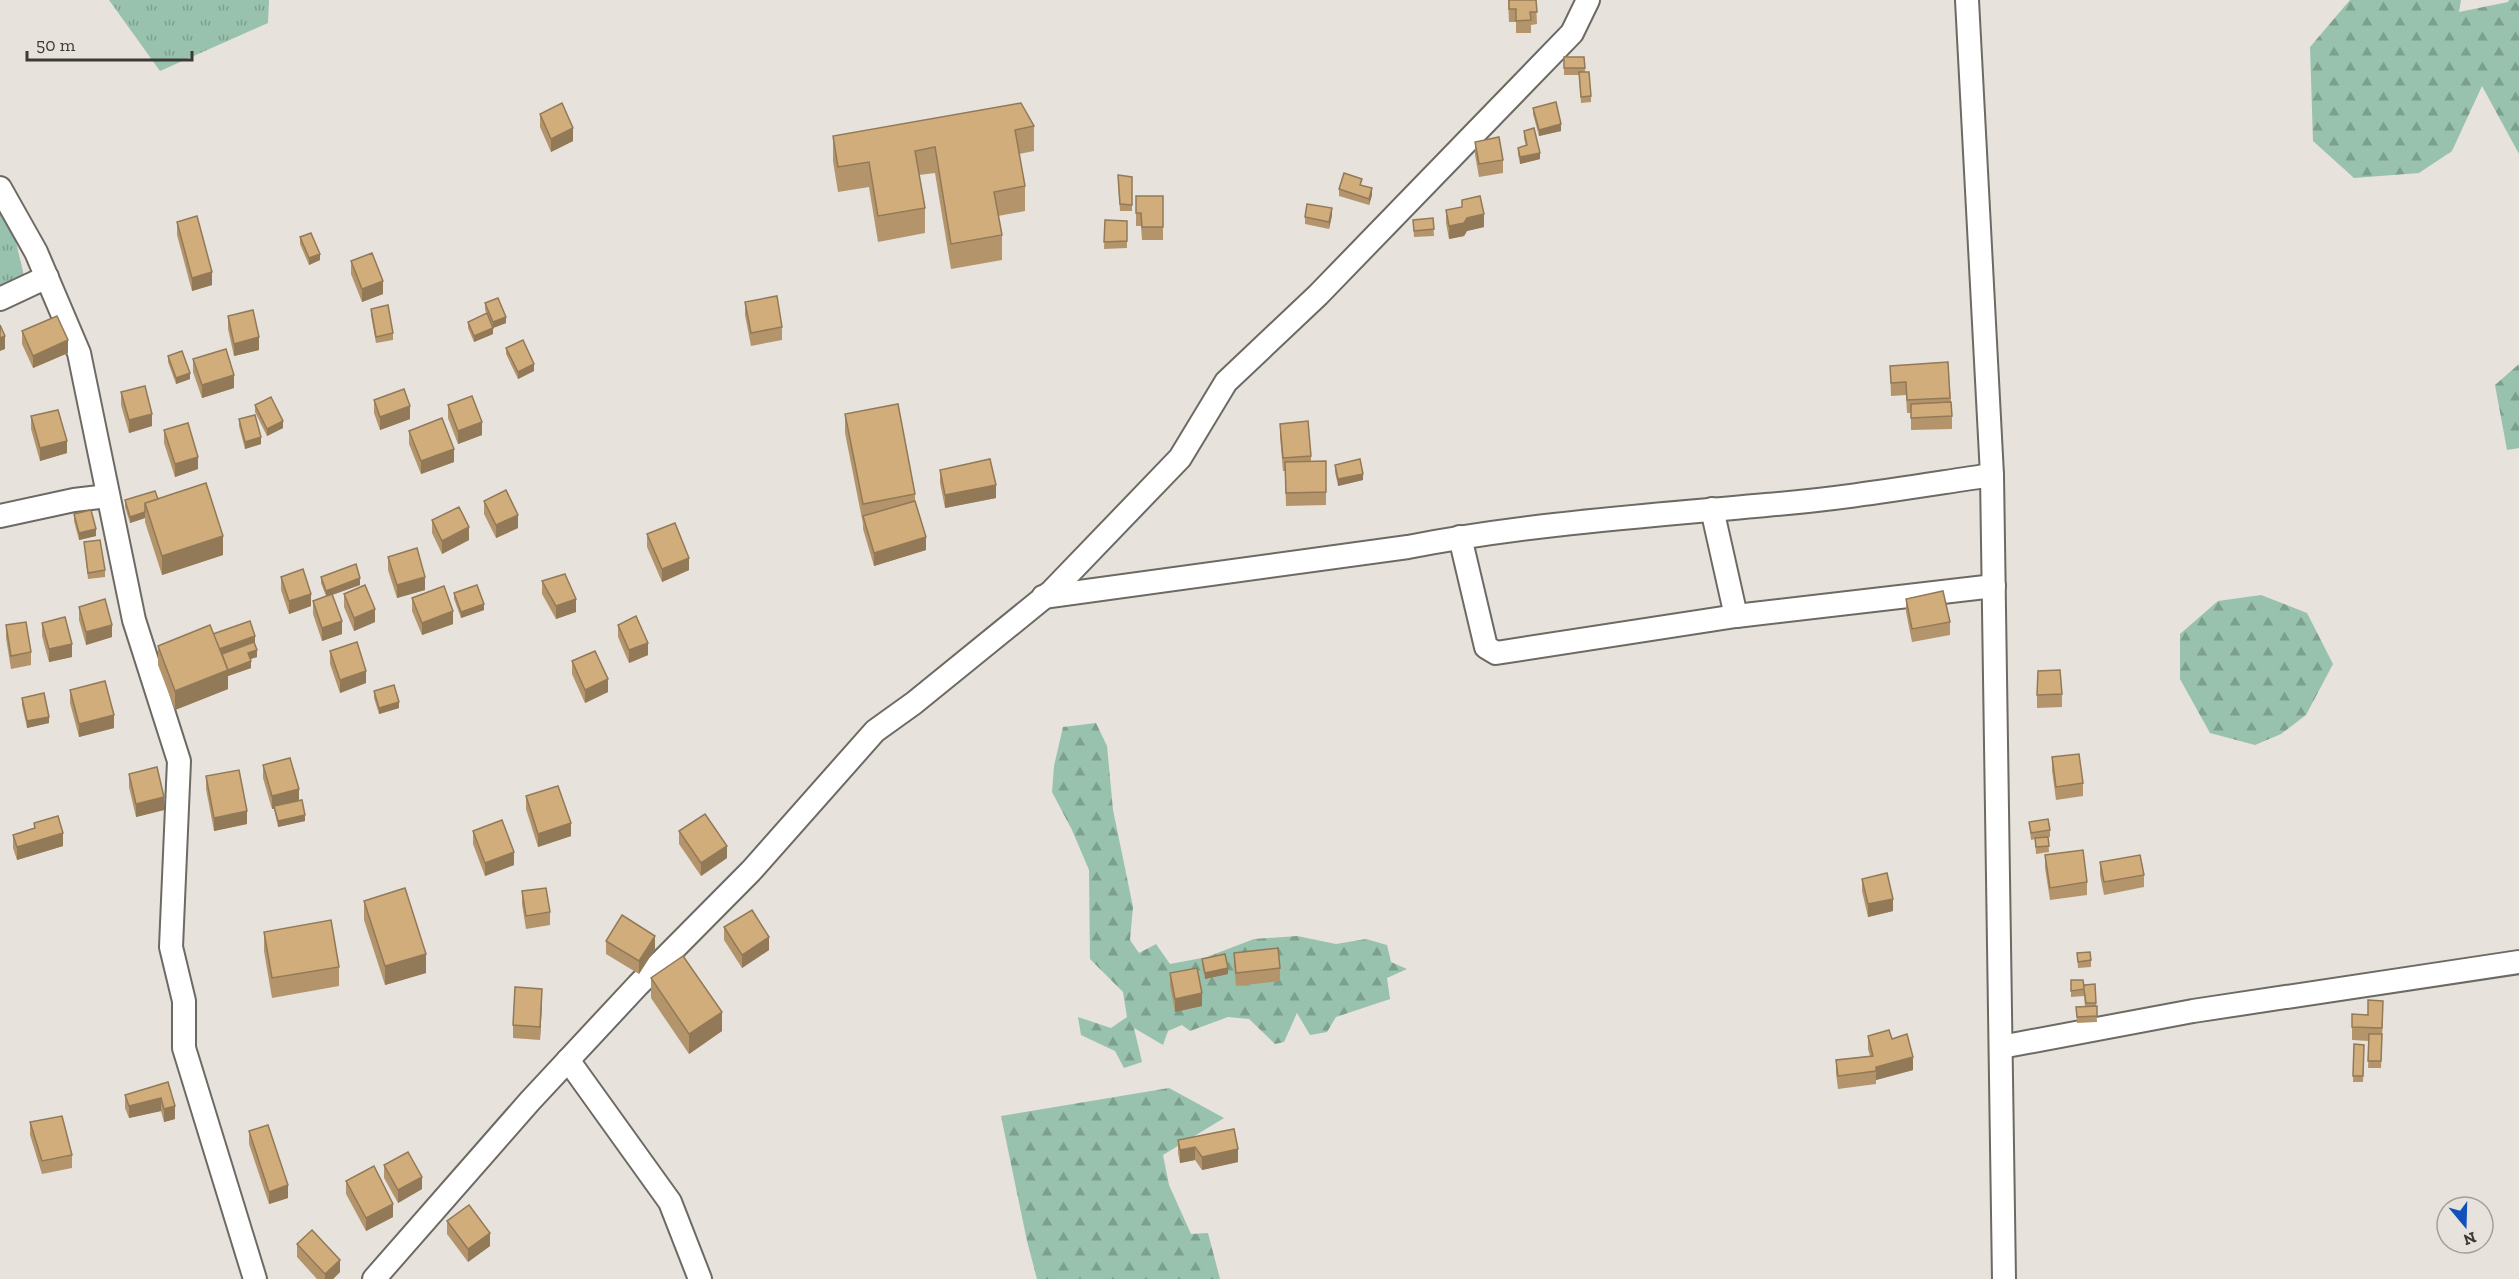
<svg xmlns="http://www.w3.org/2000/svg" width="2519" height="1279" viewBox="0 0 2519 1279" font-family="'Zilla Slab',serif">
	<defs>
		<pattern id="grass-tufts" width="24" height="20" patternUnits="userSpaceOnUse" patternTransform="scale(1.5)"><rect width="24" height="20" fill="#98c2ae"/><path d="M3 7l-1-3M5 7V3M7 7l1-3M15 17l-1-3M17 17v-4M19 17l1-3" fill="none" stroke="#7d9f8e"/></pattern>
		<pattern id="forest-firs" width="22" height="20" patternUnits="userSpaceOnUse" patternTransform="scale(1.5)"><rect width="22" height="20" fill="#98c2ae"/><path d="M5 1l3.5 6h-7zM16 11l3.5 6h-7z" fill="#7d9f8e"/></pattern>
	</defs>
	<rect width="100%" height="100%" fill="#e7e2db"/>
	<g fill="url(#grass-tufts)">
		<path d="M109,0H269L268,23L160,71Z"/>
		<path d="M0,212L16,242L24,276L0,286Z"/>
	</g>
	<g fill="url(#forest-firs)">
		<path d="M2350,0H2461L2459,12L2508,2L2509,0H2519V154L2482,86L2452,151L2419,173L2354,178L2313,141L2310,47Z"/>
		<path d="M2519,364V448L2507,450L2495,385Z"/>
		<path d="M2261,595L2307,613L2333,664L2306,715L2281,734L2255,745L2210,733L2180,679V634L2218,601Z"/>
		<path d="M1096,723L1107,746L1113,810L1133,907L1130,940L1139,953L1156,944L1170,964L1207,957L1254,939L1297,936L1336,944L1366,939L1387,945L1391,962L1407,969L1387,978L1390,999L1336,1017L1327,1032L1310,1035L1297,1013L1284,1042L1275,1044L1249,1019L1228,1017L1190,1031L1182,1025L1168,1031L1163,1045L1134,1028L1142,1062L1124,1068L1115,1051L1081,1035L1078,1017L1111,1028L1127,1017L1123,992L1090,959L1089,870L1072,830L1052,792L1054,766L1063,727Z"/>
		<path d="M1169,1088L1224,1118L1163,1155L1169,1185L1191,1234L1208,1233L1220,1279H1037L1027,1241L1001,1116Z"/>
	</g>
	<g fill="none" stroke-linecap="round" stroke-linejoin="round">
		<defs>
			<g id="minor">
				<path d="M1967,0L1992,475L2004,1279"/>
				<path d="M0,188L36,252L79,353L134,620L179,761L171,947L184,1001V1048L255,1279"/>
				<path d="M0,299L47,277"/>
				<path d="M1712,509L1736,616"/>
				<path d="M0,516L74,500L108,496"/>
				<path d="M1460,537L1486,647L1496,653L1736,616L1994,586"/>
				<path d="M1043,597L1408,547C1526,524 1646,516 1766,505C1842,499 1917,486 1992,475"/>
				<path d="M2001,1047L2193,1011L2519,962"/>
				<path d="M568,1060L670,1202L700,1279"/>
				<path d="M374,1279L530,1101L638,985L751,871L875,731L914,703L1052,591L1180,458L1226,382L1318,295L1572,33L1588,0"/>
			</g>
		</defs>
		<use href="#minor" stroke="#6d6963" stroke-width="26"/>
		<use href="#minor" stroke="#fff" stroke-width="22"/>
	</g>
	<g fill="#b4956b">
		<path d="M1508,0H1536L1537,24L1531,25V33H1516V22H1509Z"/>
		<path d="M1564,57L1585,68V72L1591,96V102L1581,103L1579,75H1564Z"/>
		<path d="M1533,108L1561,131L1539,136L1533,114Z"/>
		<path d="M540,114L573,141L551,152L540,127Z"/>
		<path d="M1034,126V151L1019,154L1025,186V211L998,216L1002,235V260L951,269L935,173L919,175L925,208V233L878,242L869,187L838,192L833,161V136Z"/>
		<path d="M1524,131L1540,159L1520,164L1518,154V148L1526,146L1524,138Z"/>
		<path d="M1475,142L1503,160V173L1479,177L1475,155Z"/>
		<path d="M1132,177V211H1120L1118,182Z"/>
		<path d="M1339,189L1372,195L1369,205L1339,196Z"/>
		<path d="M1136,196H1163V240H1142L1141,226H1136Z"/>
		<path d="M1462,207L1484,227L1467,231L1464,236L1449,239L1446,223V210Z"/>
		<path d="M1332,215L1329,229L1305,224V217Z"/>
		<path d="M1433,218L1434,236L1414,237L1413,220Z"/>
		<path d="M1105,220L1127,221V248L1104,249Z"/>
		<path d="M177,222L212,285L192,291L177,235Z"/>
		<path d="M300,237L320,260L309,265L300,244Z"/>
		<path d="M351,261L383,294L362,302L351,274Z"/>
		<path d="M745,302L782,327V340L751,346L745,315Z"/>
		<path d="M485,303L506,323L493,328L485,310Z"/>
		<path d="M371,309L393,333V340L376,343L371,315Z"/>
		<path d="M228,316L259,350L234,356L228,329Z"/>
		<path d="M468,322L493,334L474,342L468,328Z"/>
		<path d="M22,331L68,353L33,368L22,344Z"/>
		<path d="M506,348L534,371L518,379L506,354Z"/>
		<path d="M168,356L190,379L176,384L168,362Z"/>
		<path d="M193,359L234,388L202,398L193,372Z"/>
		<path d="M1948,362L1952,416V429L1911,430V413H1907L1906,395L1891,396L1890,366Z"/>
		<path d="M121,392L152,426L129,433L121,405Z"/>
		<path d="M374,400L410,419L380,430L374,413Z"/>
		<path d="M255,405L283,428L267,436L255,412Z"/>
		<path d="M448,405L482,435L458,444L448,418Z"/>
		<path d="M845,414L915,494V501L926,550L874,566L863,529V523V524L845,433Z"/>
		<path d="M31,416L67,453L40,461L31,429Z"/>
		<path d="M239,419L261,444L245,449L239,426Z"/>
		<path d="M1280,424L1311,456V461H1326V505L1286,506L1285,471H1283L1280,437Z"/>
		<path d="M164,430L198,469L175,477L164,443Z"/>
		<path d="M409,431L454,462L421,474L409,444Z"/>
		<path d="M1335,465L1363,480L1338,486L1335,472Z"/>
		<path d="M940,470L996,498L945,508L940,483Z"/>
		<path d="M158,499L223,555L162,575L145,522V518L130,523L125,507V500Z"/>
		<path d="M484,501L518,528L496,538L484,514Z"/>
		<path d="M74,514L96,536L79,540L74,521Z"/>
		<path d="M432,520L469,540L442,554L432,533Z"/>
		<path d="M647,534L689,570L662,582L647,547Z"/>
		<path d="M84,542L105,570V577L88,579Z"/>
		<path d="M388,557L425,590L397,598L388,570Z"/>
		<path d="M281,577L311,606L289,614L281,590Z"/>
		<path d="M321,577L360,585L332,595L342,634L322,641L313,614V601L326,596L321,583Z"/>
		<path d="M542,581L576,612L556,619L542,594Z"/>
		<path d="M454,593L484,610L461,618L454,599Z"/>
		<path d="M344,594L375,622L354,631L344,607Z"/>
		<path d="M412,598L453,624L422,635L412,611Z"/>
		<path d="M1906,599L1950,622V635L1912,642L1906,612Z"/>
		<path d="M79,607L112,637L86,645L79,620Z"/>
		<path d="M42,623L72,657L49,662L42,636Z"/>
		<path d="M6,625L31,652V665L11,669L6,638Z"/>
		<path d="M618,625L648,655L629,663L618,637Z"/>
		<path d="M213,634L255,644L257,657L250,659L251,668L228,676V675V689L175,710L158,665V646Z"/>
		<path d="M330,651L366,683L340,693L330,664Z"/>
		<path d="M572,661L608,692L585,703L572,674Z"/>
		<path d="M70,690L114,728L79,737L70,703Z"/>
		<path d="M374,691L399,708L379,714L374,698Z"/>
		<path d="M2062,694V707L2037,708V695Z"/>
		<path d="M22,698L49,723L27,728L22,705Z"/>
		<path d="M2052,757L2083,783V796L2056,800L2052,770Z"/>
		<path d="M263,765L299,801L305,821L278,827L274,809H272L263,778Z"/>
		<path d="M129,774L164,810L136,817L129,787Z"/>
		<path d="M206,776L247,824L214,831L206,789Z"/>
		<path d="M526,796L571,836L538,847L526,809Z"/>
		<path d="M2029,822L2050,830V837H2048L2049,852L2036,854L2035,839L2031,840Z"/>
		<path d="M34,823L63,846L17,860L13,848V835L34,828Z"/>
		<path d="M473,831L514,865L485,876L473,844Z"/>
		<path d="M679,831L727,858L701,876L679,844Z"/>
		<path d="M2045,855L2087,882V895L2050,900L2045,868Z"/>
		<path d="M2100,862L2144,875V887L2104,895L2100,875Z"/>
		<path d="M1862,879L1893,911L1868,917L1862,891Z"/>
		<path d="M522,891L550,912V925L526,929L522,904Z"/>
		<path d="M364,901L426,973L385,985L364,920Z"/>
		<path d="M724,927L769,950L742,968L724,940Z"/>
		<path d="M264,932L339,967V986L272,998L264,951Z"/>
		<path d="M606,941L655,949L639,974L606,954Z"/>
		<path d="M1234,953L1280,968V981L1236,986L1234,965Z"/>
		<path d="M2077,953L2091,960V967L2078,968Z"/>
		<path d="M1202,959L1228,974L1205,979L1202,966Z"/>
		<path d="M1170,973L1202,1006L1175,1012L1170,986Z"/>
		<path d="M651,978L722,1031L689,1054L651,998Z"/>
		<path d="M2071,980L2084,987L2095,984L2097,1022L2077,1023L2076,1007H2085L2084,996L2071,997Z"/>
		<path d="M542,1002L540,1040L513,1038V1025Z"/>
		<path d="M2383,1013L2381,1068H2368L2369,1041L2352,1040V1014L2368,1015Z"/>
		<path d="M1868,1036L1892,1039L1913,1070L1876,1080V1084L1838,1089L1836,1073V1060L1870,1056L1868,1049Z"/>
		<path d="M2354,1044L2364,1045L2363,1082H2353Z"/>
		<path d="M168,1082L175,1119L164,1122L161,1111L129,1118L125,1108V1095Z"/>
		<path d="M30,1122L72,1155V1168L42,1174L30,1135Z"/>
		<path d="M249,1131L288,1198L269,1204L249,1144Z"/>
		<path d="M1178,1140L1238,1162L1202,1170L1195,1160L1180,1163L1178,1153Z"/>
		<path d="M384,1165L422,1189L398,1203L384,1178Z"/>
		<path d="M346,1181L393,1217L366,1231L346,1194Z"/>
		<path d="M447,1221L490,1246L468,1262L447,1234Z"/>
		<path d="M297,1244L340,1272L333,1279H317L297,1257Z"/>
	</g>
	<g fill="#927957">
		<path d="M1561,124V131L1539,136V130Z"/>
		<path d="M573,128V141L551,152V139Z"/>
		<path d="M1540,153V159L1520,164V157Z"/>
		<path d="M1372,188V195L1369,205V199Z"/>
		<path d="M1332,208V215L1329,229V222Z"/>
		<path d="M1484,214V227L1467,231L1464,236L1449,239V226L1467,218Z"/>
		<path d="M320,254V260L309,265V258Z"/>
		<path d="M212,272V285L192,291V278Z"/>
		<path d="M383,281V294L362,302V289Z"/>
		<path d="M506,317V323L493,328V322Z"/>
		<path d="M493,328V334L474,342V336Z"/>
		<path d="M5,336V349L0,351V338Z"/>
		<path d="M259,337V350L234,356V344Z"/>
		<path d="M68,340V353L33,368V356Z"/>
		<path d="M534,364V371L518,379V372Z"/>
		<path d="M190,373V379L176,384V378Z"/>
		<path d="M234,375V388L202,398V385Z"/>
		<path d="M410,406V419L380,430V417Z"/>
		<path d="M152,414V426L129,433V420Z"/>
		<path d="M283,421V428L267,436V429Z"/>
		<path d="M482,422V435L458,444V431Z"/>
		<path d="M261,437V444L245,449V442Z"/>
		<path d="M67,441V453L40,461V448Z"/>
		<path d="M454,449V462L421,474V461Z"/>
		<path d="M198,457V469L175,477V464Z"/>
		<path d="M1363,474V480L1338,486V479Z"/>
		<path d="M996,485V498L945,508V495Z"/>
		<path d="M145,512V518L130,523V517Z"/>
		<path d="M518,515V528L496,538V525Z"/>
		<path d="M469,527V540L442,554V541Z"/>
		<path d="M96,529V536L79,540V533Z"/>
		<path d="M223,536V555L162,575V556Z"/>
		<path d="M926,537V550L874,566V553Z"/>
		<path d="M689,558V570L662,582V569Z"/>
		<path d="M425,577V590L397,598V585Z"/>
		<path d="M360,578V585L326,597V591Z"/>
		<path d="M311,594V606L289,614V601Z"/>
		<path d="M576,599V612L556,619V606Z"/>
		<path d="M484,604V610L461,618V612Z"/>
		<path d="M375,609V622L354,631V618Z"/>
		<path d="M453,611V624L422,635V623Z"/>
		<path d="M342,621V634L322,641V628Z"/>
		<path d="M112,625V637L86,645V632Z"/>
		<path d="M255,636V649L222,654V661L218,649Z"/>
		<path d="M648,643V655L629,663V650Z"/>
		<path d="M72,644V657L49,662V649Z"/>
		<path d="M257,650V657L248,660V653Z"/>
		<path d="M251,661V668L228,676V670Z"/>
		<path d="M228,670V689L175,710V691Z"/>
		<path d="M366,671V683L340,693V680Z"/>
		<path d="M608,679V692L585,703V690Z"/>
		<path d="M399,702V708L379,714V708Z"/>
		<path d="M114,715V728L79,737V724Z"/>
		<path d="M49,717V723L27,728V721Z"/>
		<path d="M299,789V802L272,809V796Z"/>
		<path d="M164,797V810L136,817V804Z"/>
		<path d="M247,811V824L214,831V818Z"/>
		<path d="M305,815V821L278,827V821Z"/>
		<path d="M571,823V836L538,847V834Z"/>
		<path d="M63,833V846L17,860V847Z"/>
		<path d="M727,846V858L701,876V863Z"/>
		<path d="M514,852V865L485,876V863Z"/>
		<path d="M1893,899V911L1868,917V904Z"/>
		<path d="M655,936V949L639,974V961Z"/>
		<path d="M769,937V950L742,968V955Z"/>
		<path d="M426,954V973L385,985V966Z"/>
		<path d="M1228,968V974L1205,979V973Z"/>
		<path d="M542,989V1002L540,1040V1027Z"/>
		<path d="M1202,993V1006L1175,1012V999Z"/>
		<path d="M722,1012V1031L689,1054V1034Z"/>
		<path d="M1913,1057V1070L1876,1080V1067Z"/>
		<path d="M161,1098V1111L129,1118V1106Z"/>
		<path d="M175,1106V1119L164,1122V1109Z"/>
		<path d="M1195,1147V1160L1180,1163V1150Z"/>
		<path d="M1238,1149V1162L1202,1170V1157Z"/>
		<path d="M422,1177V1189L398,1203V1190Z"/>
		<path d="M288,1185V1198L269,1204V1192Z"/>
		<path d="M393,1204V1217L366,1231V1218Z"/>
		<path d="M490,1233V1246L468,1262V1249Z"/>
		<path d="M340,1260V1272L333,1279H325V1274Z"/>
	</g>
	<g fill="#d1ad7c" stroke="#927957" stroke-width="1.5">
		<path d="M1509,0H1536L1537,12H1530L1531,20L1516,21V9H1509Z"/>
		<path d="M1564,57H1584L1585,68H1564Z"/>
		<path d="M1579,72H1589L1591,96L1581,97Z"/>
		<path d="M1556,102L1561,124L1539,130L1533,108Z"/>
		<path d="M562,103L573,128L551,139L540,114Z"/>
		<path d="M1021,103L1034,126L1015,130L1025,186L994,192L1002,235L951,244L935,147L915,151L925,208L878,216L869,162L838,167L833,136Z"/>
		<path d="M1534,128L1540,153L1520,157L1518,148L1527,145L1524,131Z"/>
		<path d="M1499,137L1503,160L1479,164L1475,142Z"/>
		<path d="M1344,173L1362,179L1360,185L1372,188L1369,199L1339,189Z"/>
		<path d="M1118,175L1132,177V205L1120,204Z"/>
		<path d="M1136,196H1163V227H1142L1141,213H1136Z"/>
		<path d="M1480,196L1484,214L1467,218L1464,223L1449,226L1446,210L1462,207V200Z"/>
		<path d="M1307,204L1332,208L1329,222L1305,217Z"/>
		<path d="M197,216L212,272L192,278L177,222Z"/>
		<path d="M1433,218L1434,229L1414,231L1413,220Z"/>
		<path d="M1105,220L1127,221V241L1104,242Z"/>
		<path d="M311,233L320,254L309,258L300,237Z"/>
		<path d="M372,253L383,281L362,289L351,261Z"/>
		<path d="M777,296L782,327L751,333L745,302Z"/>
		<path d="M498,298L506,317L493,322L485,303Z"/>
		<path d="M388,305L393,333L376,337L371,309Z"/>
		<path d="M253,310L259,337L234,344L228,316Z"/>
		<path d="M487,313L493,328L474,336L468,322Z"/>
		<path d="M57,316L68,340L33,356L22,331Z"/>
		<path d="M0,325L5,336L0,338Z"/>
		<path d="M523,340L534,364L518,372L506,348Z"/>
		<path d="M226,349L234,375L202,385L193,359Z"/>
		<path d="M182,351L190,373L176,378L168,356Z"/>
		<path d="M1948,362L1950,398L1907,400L1906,382L1891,383L1890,366Z"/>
		<path d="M145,386L152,414L129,420L121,392Z"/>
		<path d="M404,389L410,406L380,417L374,400Z"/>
		<path d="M472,396L482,422L458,431L448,405Z"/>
		<path d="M271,397L283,421L267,429L255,405Z"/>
		<path d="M1951,402L1952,416L1911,418V404Z"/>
		<path d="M898,404L915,494L863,504L845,414Z"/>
		<path d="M58,410L67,441L40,448L31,416Z"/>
		<path d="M255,415L261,437L245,442L239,419Z"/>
		<path d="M442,418L454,449L421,461L409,431Z"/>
		<path d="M1308,421L1311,456L1283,458L1280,424Z"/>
		<path d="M188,423L198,457L175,464L164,430Z"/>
		<path d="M990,459L996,485L945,495L940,470Z"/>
		<path d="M1360,459L1363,474L1338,479L1335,465Z"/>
		<path d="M1326,461V492L1286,493L1285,462Z"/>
		<path d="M206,483L223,536L162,556L145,503Z"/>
		<path d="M506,490L518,515L496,525L484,501Z"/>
		<path d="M155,491L158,499L145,503V512L130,517L125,500Z"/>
		<path d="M915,501L926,537L874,553L863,516Z"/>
		<path d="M459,507L469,527L442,541L432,520Z"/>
		<path d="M91,510L96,529L79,533L74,514Z"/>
		<path d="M675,523L689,558L662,569L647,534Z"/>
		<path d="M100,540L105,570L88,573L84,542Z"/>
		<path d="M417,548L425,577L397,585L388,557Z"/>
		<path d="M356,564L360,578L326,591L321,577Z"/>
		<path d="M303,569L311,594L289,601L281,577Z"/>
		<path d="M565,574L576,599L556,606L542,581Z"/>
		<path d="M365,585L375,609L354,618L344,594Z"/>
		<path d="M477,585L484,604L461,612L454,593Z"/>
		<path d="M444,586L453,611L422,623L412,598Z"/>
		<path d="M1943,591L1950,622L1912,629L1906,599Z"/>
		<path d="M332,594L342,621L322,628L313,601Z"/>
		<path d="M105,599L112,625L86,632L79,607Z"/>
		<path d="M636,616L648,643L629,650L618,625Z"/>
		<path d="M65,617L72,644L49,649L42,623Z"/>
		<path d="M250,621L255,636L219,649L213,634Z"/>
		<path d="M26,622L31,652L11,656L6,625Z"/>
		<path d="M210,625L228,670L175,691L158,646Z"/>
		<path d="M254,642L257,650L248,653L251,661L228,670L222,654Z"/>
		<path d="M357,642L366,671L340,680L330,651Z"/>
		<path d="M595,651L608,679L585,690L572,661Z"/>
		<path d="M2060,670L2062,694L2037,695L2038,671Z"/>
		<path d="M105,681L114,715L79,724L70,690Z"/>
		<path d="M394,685L399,702L379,708L374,691Z"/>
		<path d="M44,693L49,717L27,721L22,698Z"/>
		<path d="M2079,754L2083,783L2056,787L2052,757Z"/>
		<path d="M290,758L299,789L272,796L263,765Z"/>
		<path d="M157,767L164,797L136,804L129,774Z"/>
		<path d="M239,770L247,811L214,818L206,776Z"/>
		<path d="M558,786L571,823L538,834L526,796Z"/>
		<path d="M302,800L305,815L278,821L274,806Z"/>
		<path d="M705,814L727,846L701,863L679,831Z"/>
		<path d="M58,816L63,833L17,847L13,835L35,828L34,823Z"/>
		<path d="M2048,819L2050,830L2031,833L2029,822Z"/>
		<path d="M502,820L514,852L485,863L473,831Z"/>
		<path d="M2048,837L2049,846L2036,847L2035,838Z"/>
		<path d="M2083,850L2087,882L2050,888L2045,855Z"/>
		<path d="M2140,855L2144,875L2104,882L2100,862Z"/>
		<path d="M1887,873L1893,899L1868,904L1862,879Z"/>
		<path d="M405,888L426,954L385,966L364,901Z"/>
		<path d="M546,888L550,912L526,916L522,891Z"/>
		<path d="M752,910L769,937L742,955L724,927Z"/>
		<path d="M622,915L655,936L639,961L606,941Z"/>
		<path d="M331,920L339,967L272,978L264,932Z"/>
		<path d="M1278,948L1280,968L1236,973L1234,953Z"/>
		<path d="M2090,952L2091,960L2078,962L2077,953Z"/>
		<path d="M1225,954L1228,968L1205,973L1202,959Z"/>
		<path d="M683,956L722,1012L689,1034L651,978Z"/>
		<path d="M1197,968L1202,993L1175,999L1170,973Z"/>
		<path d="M2071,980H2083L2084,987L2085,985L2095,984L2096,1003H2086L2084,989L2071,991Z"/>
		<path d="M515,987L542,989L540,1027L513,1025Z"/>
		<path d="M2368,1000L2383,1001L2382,1028L2352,1027V1014L2368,1015Z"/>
		<path d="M2097,1006V1016L2077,1017L2076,1007Z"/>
		<path d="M1889,1030L1892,1039L1907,1034L1913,1057L1876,1067V1071L1838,1076L1836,1060L1873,1056L1868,1036Z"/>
		<path d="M2369,1034H2382L2381,1061H2368Z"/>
		<path d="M2354,1044L2364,1045L2363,1076H2353Z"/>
		<path d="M168,1082L175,1106L164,1109L161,1098L129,1106L125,1095Z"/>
		<path d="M62,1116L72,1155L42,1161L30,1122Z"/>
		<path d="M268,1125L288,1185L269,1192L249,1131Z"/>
		<path d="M1234,1129L1238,1149L1202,1157L1195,1147L1180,1150L1178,1140Z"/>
		<path d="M408,1152L422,1177L398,1190L384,1165Z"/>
		<path d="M374,1166L393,1204L366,1218L346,1181Z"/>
		<path d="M469,1205L490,1233L468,1249L447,1221Z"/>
		<path d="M312,1230L340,1260L325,1274L297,1244Z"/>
	</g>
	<g transform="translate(2465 1225) rotate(161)"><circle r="28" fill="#e7e2db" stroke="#a39f99" stroke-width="1.5"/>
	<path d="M0-4.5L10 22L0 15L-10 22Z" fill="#1251bc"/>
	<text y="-9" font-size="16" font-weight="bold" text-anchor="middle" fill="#3c3a37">N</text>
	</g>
	<path d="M27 51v9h165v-9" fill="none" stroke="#3c3a37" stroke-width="3"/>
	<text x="36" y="51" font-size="18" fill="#3c3a37" stroke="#e7e2db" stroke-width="4.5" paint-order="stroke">50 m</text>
</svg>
